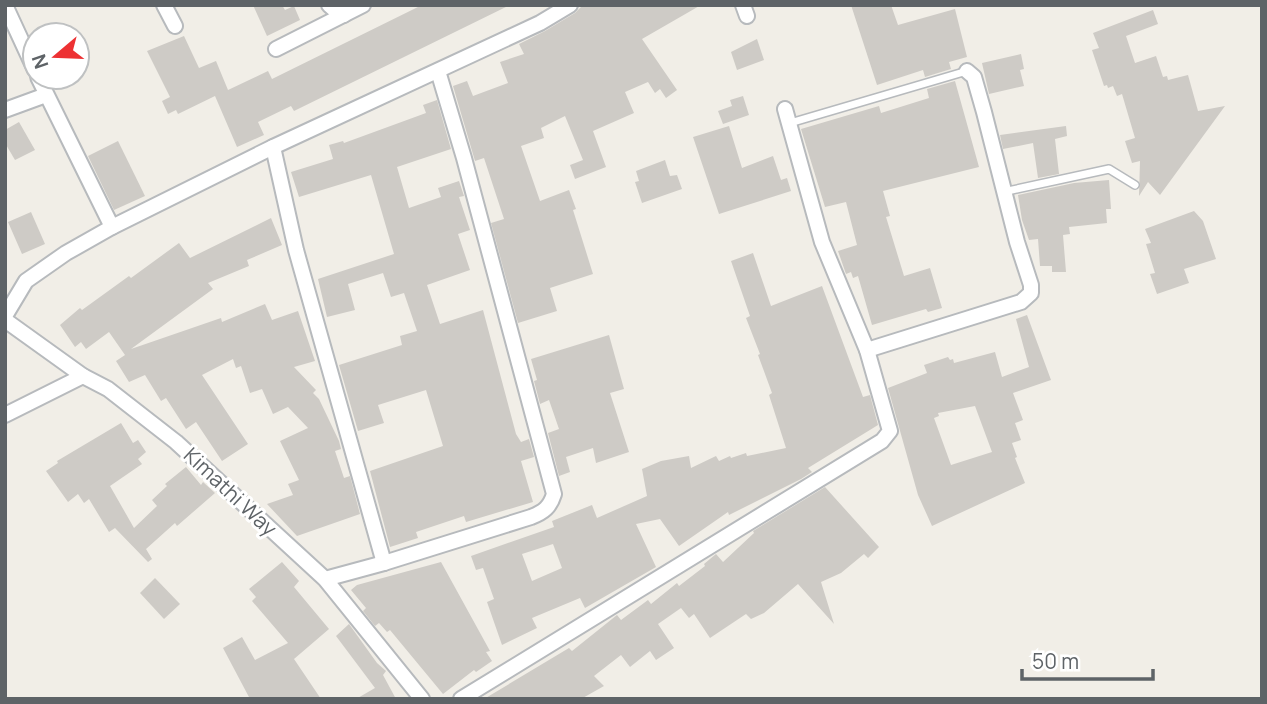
<svg xmlns="http://www.w3.org/2000/svg" width="1267" height="704" viewBox="0 0 1267 704" font-family="Manrope,sans-serif">
	<rect width="100%" height="100%" fill="#f1eee7"/>
	<g fill="#cecbc6" fill-rule="evenodd">
		<path d="M253,5H282L285,10L294,6L300,20L267,36Z"/>
		<path d="M422,5H510L294,111L291,106L258,122L264,135L237,147L215,96L178,114L176,110L168,114L162,101L170,97L147,51L184,36L199,68L216,61L228,90L268,71L272,79Z"/>
		<path d="M583,5H701L642,39L677,90L666,98L660,89L655,93L648,82L625,92L634,113L593,131L606,167L575,179L570,165L583,160L565,116L541,128L544,138L521,146L540,201L569,190L576,209L573,210L593,274L550,288L557,311L518,323L491,223L504,219L484,158L475,161L453,86L467,81L473,96L508,83L500,62L524,54L519,44L545,31L575,13Z"/>
		<path d="M851,5H891L898,25L955,9L967,57L949,62L951,69L925,77L923,70L877,85Z"/>
		<path d="M1153,10L1158,24L1126,36L1135,63L1156,56L1163,77L1167,76L1168,80L1188,75L1198,111L1225,106L1160,195L1148,182L1139,196L1140,161L1132,163L1125,141L1135,138L1122,94L1117,96L1113,86L1108,88L1107,85L1104,86L1092,50L1099,48L1093,33Z"/>
		<path d="M757,39L764,60L737,70L731,52Z"/>
		<path d="M1021,54L1024,69L1020,70L1024,86L989,94L982,63Z"/>
		<path d="M955,81L979,167L883,191L890,216L886,217L904,276L930,268L942,308L928,312L926,309L872,325L858,276L853,278L851,272L846,274L838,251L857,245L846,202L825,207L801,129L879,106L881,113L929,98L927,89Z"/>
		<path d="M743,96L749,115L723,124L718,111L732,106L730,100Z"/>
		<path d="M437,100L451,149L397,167L409,208L441,197L438,188L459,181L464,196L459,197L470,230L458,234L470,270L427,285L440,324L483,310L516,434L521,442L529,439L534,457L521,461L533,502L466,522L464,516L416,532L418,538L390,547L370,471L443,446L426,390L378,405L384,423L358,431L339,365L402,345L400,336L417,331L404,293L391,297L383,273L348,284L355,310L327,317L318,279L394,254L371,175L299,197L291,172L333,159L329,145L343,141L344,143L426,113L423,105Z"/>
		<path d="M19,122L35,150L15,160L5,143V130Z"/>
		<path d="M729,126L742,168L773,156L781,180L787,178L791,191L719,214L693,137Z"/>
		<path d="M1066,126L1067,136L1055,139L1059,174L1038,178L1033,143L1003,149L1000,135Z"/>
		<path d="M118,141L145,196L114,210L88,156Z"/>
		<path d="M665,160L670,176L677,175L682,189L642,203L635,182L639,181L636,171Z"/>
		<path d="M1109,180L1111,209H1106L1107,223L1069,227L1070,234L1063,235L1066,272H1052V266H1040L1038,239L1029,240L1022,220L1018,195L1074,183Z"/>
		<path d="M1194,211L1203,221L1216,259L1184,269L1189,283L1157,294L1150,274L1155,273L1146,244L1151,243L1145,229Z"/>
		<path d="M31,212L45,244L22,254L8,222Z"/>
		<path d="M271,218L282,245L247,260L249,266L208,283L213,289L131,349L221,318L222,322L265,304L272,320L298,311L315,361L294,367L316,390L313,393L319,399L339,441L341,449L335,451L344,478L350,476L360,514L297,536L267,504L293,495L288,484L299,480L280,441L308,428L288,407L273,414L262,389L250,393L241,366L236,368L233,359L202,375L248,444L222,461L196,422L186,429L166,398L161,401L145,375L129,382L116,361L125,355L109,332L86,349L81,342L75,347L60,325L80,308L82,310L129,276L131,278L179,243L190,258Z"/>
		<path d="M753,253L771,306L822,286L863,397L870,395L878,425L808,468L812,472L801,479L729,515L728,512L679,546L660,519L636,524L656,567L585,608L580,598L532,618L537,628L502,645L487,602L494,599L483,568L476,570L471,556L554,527L552,521L592,505L597,518L647,496L642,469L661,461L689,456L691,468L716,456L719,461L730,456L731,458L746,453L747,456L786,448L769,395L772,393L758,355L760,354L746,318L750,316L731,261ZM553,544L562,568L532,581L522,554Z"/>
		<path d="M1027,315L1051,380L1013,393L1023,420L1015,423L1021,440L1012,443L1017,457L1015,458L1025,483L932,526L918,495L888,388L927,373L924,365L948,357L950,360L953,359L954,363L995,352L1002,377L1029,367L1016,319ZM975,406L992,452L951,465L934,418L939,416L938,413Z"/>
		<path d="M609,335L624,389L610,393L629,452L596,463L593,448L566,457L570,472L559,476L548,433L559,429L549,400L540,404L534,381L537,380L531,359Z"/>
		<path d="M121,423L133,443L138,440L146,452L138,459L142,464L110,486L134,528L157,506L152,500L167,486L165,484L186,467L201,485L203,482L215,493L177,526L175,523L146,549L152,559L148,562L115,528L109,532L89,499L84,503L78,494L68,502L46,471L58,463L57,461Z"/>
		<path d="M825,487L879,547L868,558L864,554L841,573L821,582L834,624L798,584L764,613L751,619L746,614L710,638L694,614L689,618L681,608L658,624L674,648L656,660L650,651L630,667L621,655L594,676L604,686L581,699H484L569,648L572,651L617,615L621,620L648,600L651,604L677,583L679,586L705,566L704,564L716,554L723,562L754,533L753,531Z"/>
		<path d="M282,562L299,581L294,587L329,629L294,659L321,699H250L223,648L242,637L255,660L288,643L252,601L256,597L249,589Z"/>
		<path d="M441,562L490,651L486,652L492,661L476,672L474,670L443,694L390,630L387,632L379,623L375,626L363,611L366,608L351,590L357,585Z"/>
		<path d="M155,578L180,604L164,619L140,593Z"/>
		<path d="M349,624L377,663L386,671L383,675L396,699H356L375,688L336,636Z"/>
	</g>
	<g fill="none" stroke-linecap="round" stroke-linejoin="round">
		<defs>
			<g id="service">
				<path d="M790,123L967,71"/>
				<path d="M1003,192L1109,169L1135,185"/>
			</g>
			<g id="minor">
				<path d="M5,5L35,70"/>
				<path d="M164,5L175,26"/>
				<path d="M329,5L337,12L344,15"/>
				<path d="M743,5L747,16"/>
				<path d="M276,49L363,5"/>
				<path d="M38,77L112,227"/>
				<path d="M5,110L46,95"/>
				<path d="M273,147L296,250L384,563"/>
				<path d="M5,316L26,281L66,253L112,227L273,147L540,23L570,5"/>
				<path d="M5,320L83,376L108,389L176,442L325,579L422,699"/>
				<path d="M867,350L1021,302L1031,293V285L1017,242L984,112L974,77L967,71"/>
				<path d="M5,415L83,376"/>
				<path d="M325,579L384,563L531,517C544,512 550,507 554,494L464,158L438,71"/>
				<path d="M461,699L882,441L890,431L867,350L822,242L785,109"/>
			</g>
		</defs>
		<use href="#service" stroke="#b7babd" stroke-width="10"/>
		<use href="#minor" stroke="#b7babd" stroke-width="18"/>
		<use href="#service" stroke="#fff" stroke-width="7"/>
		<use href="#minor" stroke="#fff" stroke-width="14"/>
	</g>
	<g text-anchor="middle" stroke-width="6" stroke-linejoin="round" paint-order="stroke">
		<g font-size="21" fill="#5e6367" stroke="#fff">
			<text transform="translate(230 492) rotate(43)" y="7">Kimathi Way</text>
		</g>
	</g>
	<rect width="1267" height="704" fill="none" stroke="#5e6367" stroke-width="14"/>
	<g transform="translate(56 56) rotate(251)"><circle r="33" fill="#ffffff" stroke="#bfc1c2" stroke-width="2"/>
	<path d="M0-5L12 26L0 18L-12 26Z" fill="#ed3133"/>
	<text y="-10" font-size="19" font-weight="bold" text-anchor="middle" fill="#5e6367">N</text>
	</g>
	<path d="M1022 669v10h131v-10" fill="none" stroke="#5e6367" stroke-width="3.5"/>
	<text x="1032" y="669" font-size="21" fill="#5e6367" stroke="#ffffff" stroke-width="5" paint-order="stroke">50 m</text>
</svg>
